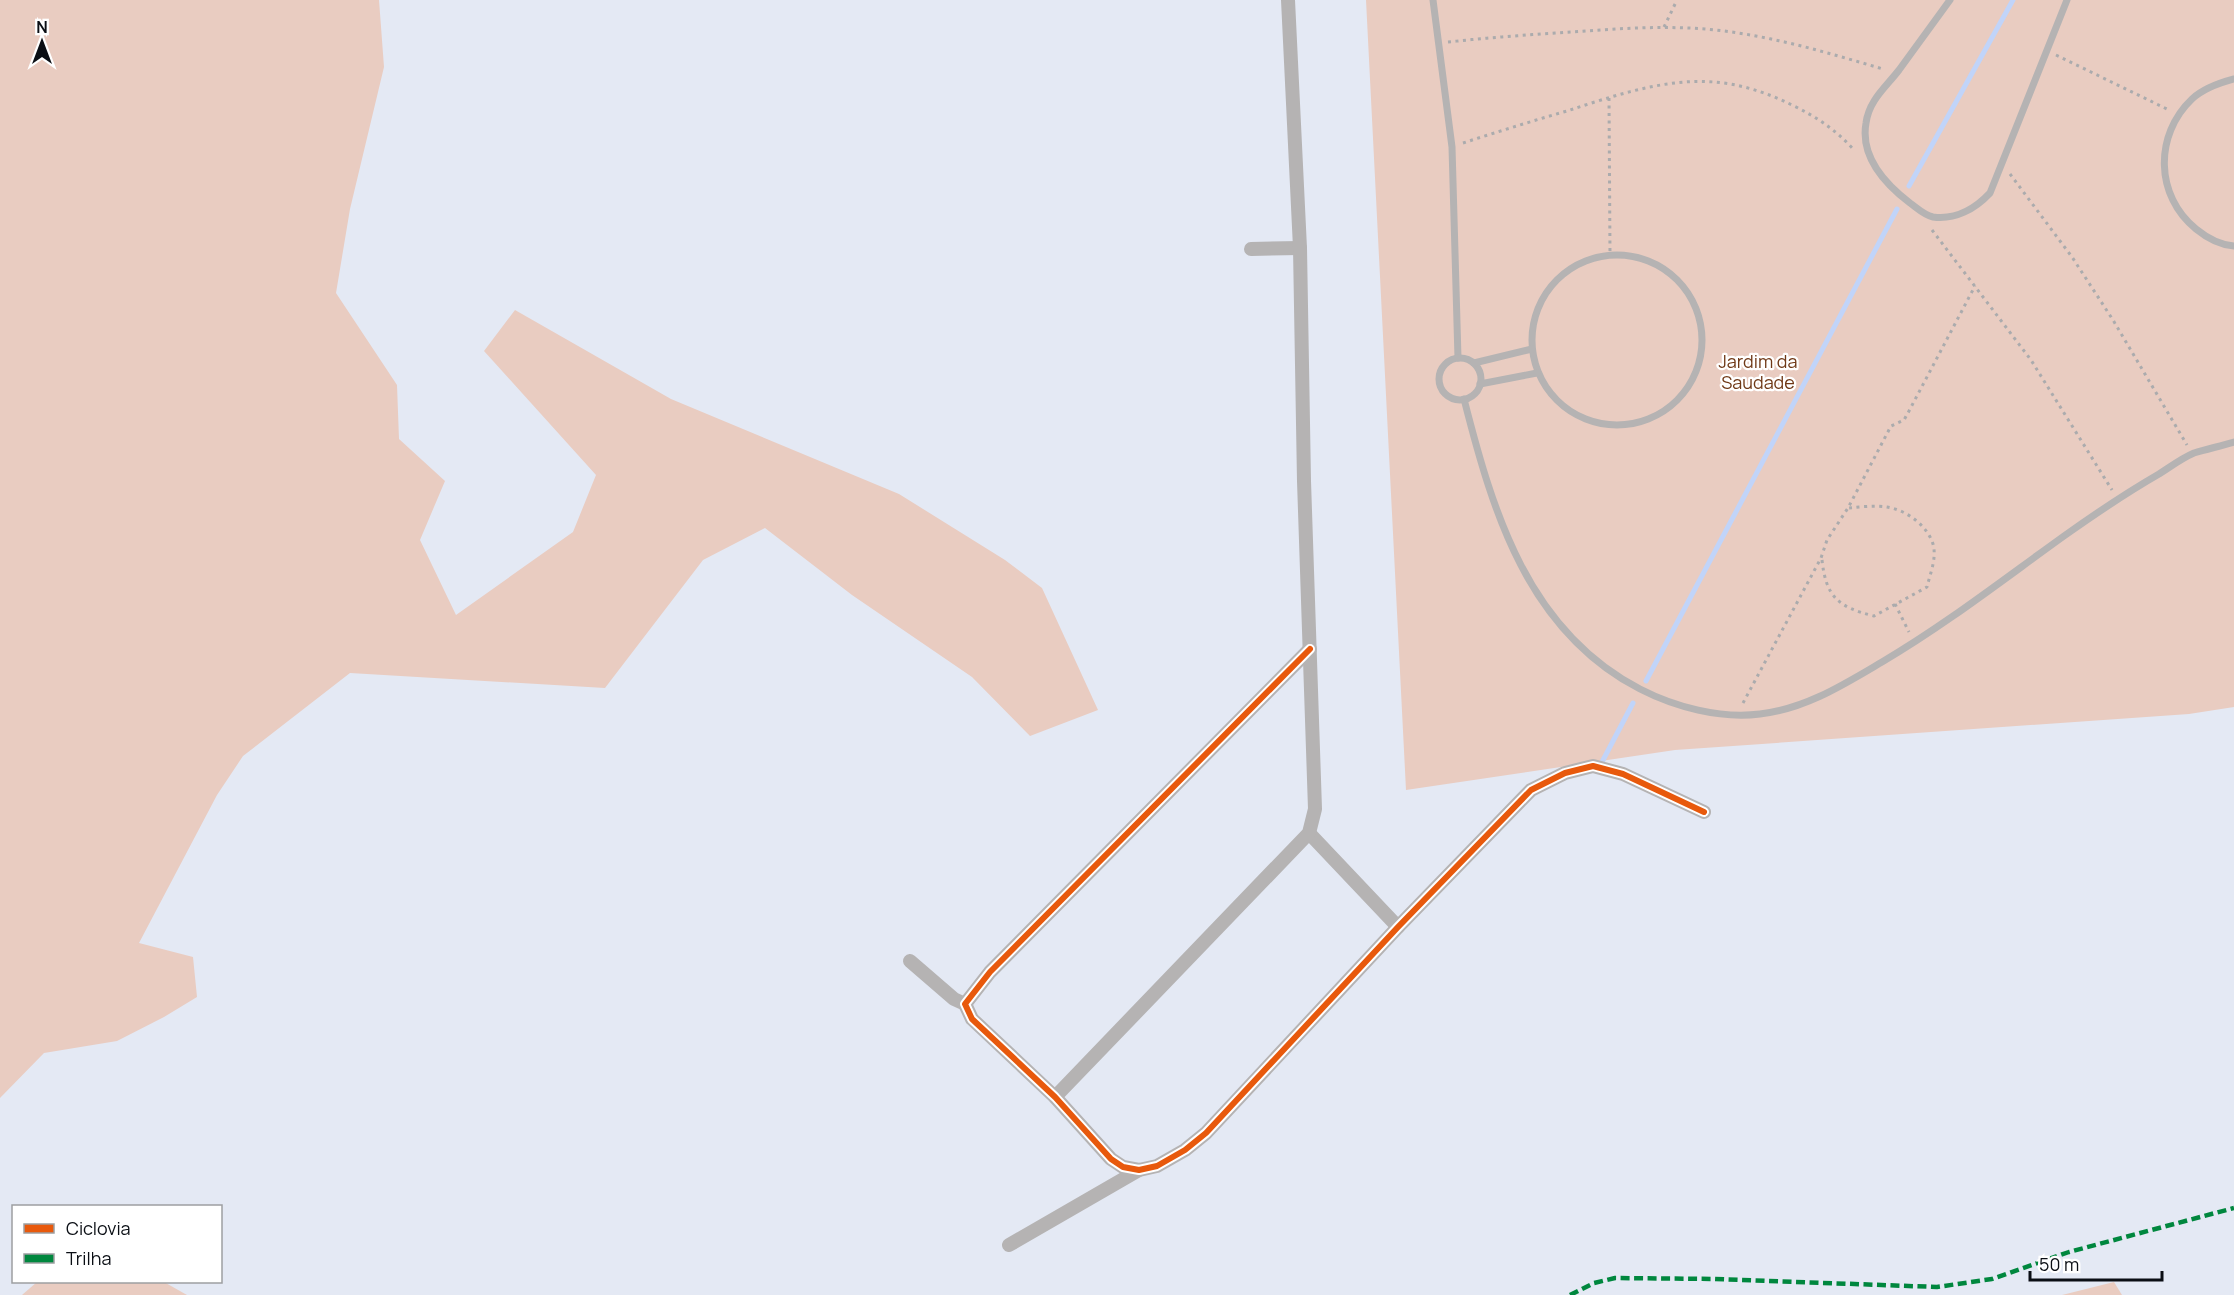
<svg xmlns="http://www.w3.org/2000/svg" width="2234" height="1295" viewBox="0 0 2234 1295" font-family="Manrope,sans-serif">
	<rect width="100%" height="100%" fill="#e4e9f4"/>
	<g fill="#e9ccc1">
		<path d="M0,0H379L384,67L350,209L336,293L397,385L399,439L445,481L420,540L456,615L573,532L596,475L484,351L515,310L671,399L899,494L1005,560L1042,588L1098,710L1030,736L972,677L852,595L765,528L703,560L605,688L350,673L243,756L217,795L139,943L193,957L197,997L164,1017L117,1041L44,1053L0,1098Z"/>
		<path d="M1366,0H2234V707L2189,714L1675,750L1406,790Z"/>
		<path d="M37,1282H164L187,1295H22Z"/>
		<path d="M2114,1282L2122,1295H2062Z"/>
	</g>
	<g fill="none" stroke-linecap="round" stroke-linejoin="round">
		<g stroke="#c1d4f9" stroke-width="5">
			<path d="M1909,186L2013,0"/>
			<path d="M1646,681L1897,209"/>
			<path d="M1602,762L1633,703"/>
		</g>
		<g stroke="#ababad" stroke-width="3" stroke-dasharray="3 4.5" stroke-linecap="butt">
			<path d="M1664,27L1677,0"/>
			<path d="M1448,42C1494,37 1540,34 1586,31C1625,28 1665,26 1705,29C1766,34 1825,52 1883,69"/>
			<path d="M2056,55L2169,110"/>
			<path d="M1609,98L1610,254"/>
			<path d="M1463,143C1497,132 1532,121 1567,111C1613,96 1665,78 1714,82C1741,84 1768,93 1792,105C1817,117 1836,130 1854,150"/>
			<path d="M2010,174L2072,257L2113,320L2187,445"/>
			<path d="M1932,230L2031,360L2112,490"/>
			<path d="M1822,560C1826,597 1838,607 1874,616L1927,587C1930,574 1937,558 1933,544C1927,525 1906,510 1887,507C1875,505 1860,507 1848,508"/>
			<path d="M1895,604L1909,632"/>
			<path d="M1743,703L1821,558L1827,540L1848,508L1891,426L1904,420L1909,411L1975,286"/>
		</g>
		<g stroke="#b5b3b3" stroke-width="7">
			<path d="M1433,0L1452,147L1458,358"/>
			<path d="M1950,0C1933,23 1916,47 1899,70C1886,87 1869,100 1866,123C1860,157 1885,184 1910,203C1917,208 1924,215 1933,217C1955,220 1975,209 1990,193L2067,0"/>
			<path d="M2234,79C2219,83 2204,88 2192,99C2154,135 2155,196 2196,229C2207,238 2220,245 2234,246"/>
			<circle cx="1617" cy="340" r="85"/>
			<circle cx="1460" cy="379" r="21"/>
			<path d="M1474,363L1532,349"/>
			<path d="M1480,384L1537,373"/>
			<path d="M1464,399C1493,513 1528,631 1640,689C1675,707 1720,719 1760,714C1805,709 1843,685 1882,662C1945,625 2004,579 2064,536C2095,514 2126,493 2159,474C2170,467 2182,458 2194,453C2207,449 2221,446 2234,442"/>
		</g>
		<g stroke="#b5b3b3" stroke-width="14">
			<path d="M1251,249L1300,248"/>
			<path d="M1310,649L990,972L965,1004L972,1019L1055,1097L1111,1159L1123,1167L1139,1170L1157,1166L1185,1150L1206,1133L1398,927L1531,790L1565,773L1593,766L1623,774L1704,812"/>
			<path d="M1309,833L1398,927"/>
			<path d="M910,961L954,999L965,1004"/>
			<path d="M1055,1097L1309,833L1315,809L1304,481L1300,248L1288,0"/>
			<path d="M1009,1245L1139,1170"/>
		</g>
		<path stroke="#00873e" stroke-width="4.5" stroke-dasharray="9 4.5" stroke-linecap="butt" d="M1570,1295L1594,1283L1615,1278L1715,1279L1937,1287L1992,1279L2069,1252L2234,1208"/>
		<defs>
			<path id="cycleway" d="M1310,649L990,972L965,1004L972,1019L1055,1097L1111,1159L1123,1167L1139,1170L1157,1166L1185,1150L1206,1133L1398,927L1531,790L1565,773L1593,766L1623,774L1704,812"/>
		</defs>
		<use href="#cycleway" stroke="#fff" stroke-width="10"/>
		<use href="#cycleway" stroke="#e8590c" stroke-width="6"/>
	</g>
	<g text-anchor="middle" stroke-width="4.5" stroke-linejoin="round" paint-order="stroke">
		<g font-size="18" fill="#6f3816" stroke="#fff">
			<text x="1758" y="368">Jardim da<tspan x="1758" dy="21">Saudade</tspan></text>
		</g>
	</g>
	<rect x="12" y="1205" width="210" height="78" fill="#ffffff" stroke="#9d9fa1" stroke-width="1.5"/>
	<rect x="24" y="1224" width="30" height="9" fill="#e8590c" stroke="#9d9fa1" stroke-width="1.5"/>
	<text x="66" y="1235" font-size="18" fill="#0a0e14">Ciclovia</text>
	<rect x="24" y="1254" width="30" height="9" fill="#00873e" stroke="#9d9fa1" stroke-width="1.5"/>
	<text x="66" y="1265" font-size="18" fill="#0a0e14">Trilha</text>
	<g transform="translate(42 42)" stroke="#ffffff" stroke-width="4.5" paint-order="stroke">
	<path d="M0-4.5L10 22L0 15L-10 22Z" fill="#0a0e14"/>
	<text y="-9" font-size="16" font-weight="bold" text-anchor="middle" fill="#0a0e14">N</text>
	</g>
	<path d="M2030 1271v9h132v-9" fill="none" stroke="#0a0e14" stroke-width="3"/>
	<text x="2039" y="1271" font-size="18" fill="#0a0e14" stroke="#ffffff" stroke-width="4.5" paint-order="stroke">50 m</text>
</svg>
